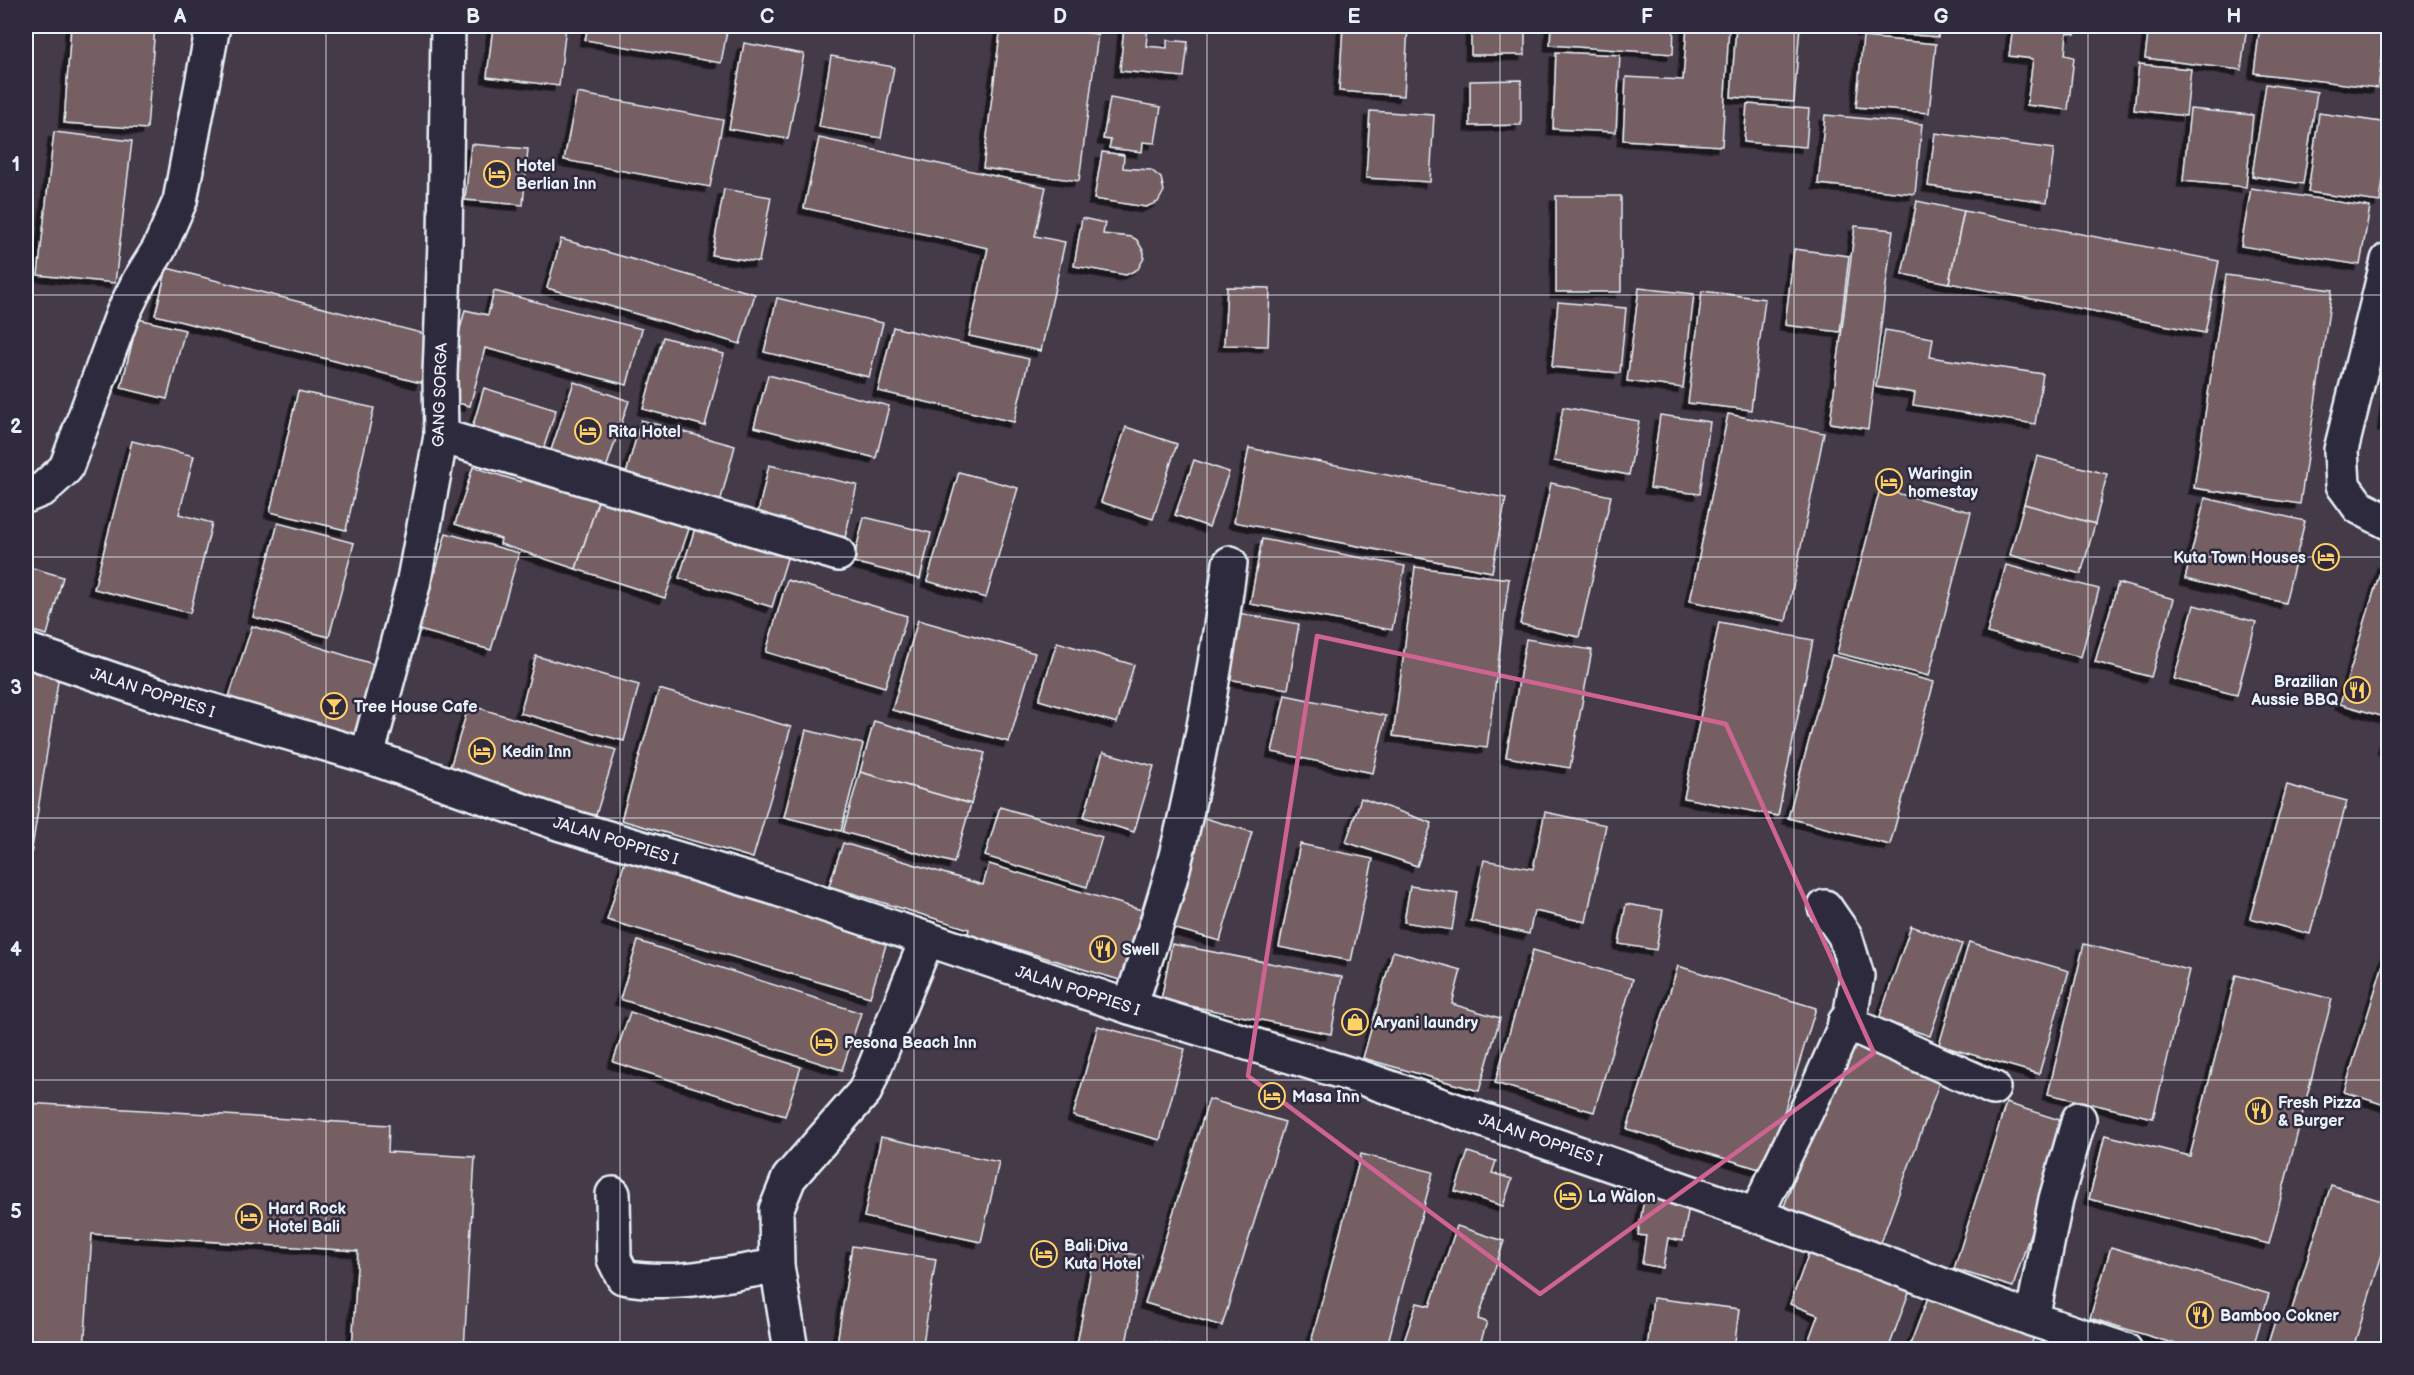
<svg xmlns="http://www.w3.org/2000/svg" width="2414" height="1375" viewBox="0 0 2414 1375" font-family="'Balsamiq Sans',sans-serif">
	<defs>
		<filter id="shadow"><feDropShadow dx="-5.5" dy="5.5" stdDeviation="0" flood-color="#0009"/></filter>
	</defs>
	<rect width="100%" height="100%" fill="#443a48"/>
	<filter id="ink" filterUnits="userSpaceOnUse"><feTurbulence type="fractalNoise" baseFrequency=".0167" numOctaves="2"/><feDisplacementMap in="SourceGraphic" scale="12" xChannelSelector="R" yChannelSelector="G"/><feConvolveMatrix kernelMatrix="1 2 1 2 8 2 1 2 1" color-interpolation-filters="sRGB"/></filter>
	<g filter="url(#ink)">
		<g fill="#755e63" stroke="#e8f1f8" stroke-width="1.5" filter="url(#shadow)">
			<path d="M71,26H155L147,129L64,123Z"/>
			<path d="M493,26H566L559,86L487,77Z"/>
			<path d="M588,26H728L721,63L585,40Z"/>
			<path d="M1001,26H1032L1098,34L1079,181L983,168Z"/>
			<path d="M1124,26H1148L1146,46L1167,48V40L1188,42L1184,77L1120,71Z"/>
			<path d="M1343,26H1408L1404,96L1339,91Z"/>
			<rect x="1471" y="26" width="54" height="29"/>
			<path d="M1551,26H1674L1673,54L1550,45Z"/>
			<path d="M1687,26H1729L1722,146L1623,140L1626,77L1683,80Z"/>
			<path d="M1736,26H1800L1794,102L1731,97Z"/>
			<path d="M1862,26H1939L1938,37L1862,31Z"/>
			<path d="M2001,26H2076L2075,34L2067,32L2065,55L2074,57L2068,110L2027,105L2033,59L2009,56L2013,27Z"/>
			<path d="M2149,26H2247L2241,70L2145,58Z"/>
			<path d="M2260,26H2354L2386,29L2378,88L2254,73Z"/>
			<path d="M1863,37L1936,44L1929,113L1856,107Z"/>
			<path d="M744,43L804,54L788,139L729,129Z"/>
			<path d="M1556,52L1620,55L1616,132L1553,129Z"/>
			<path d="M831,56L894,67L881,138L819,127Z"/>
			<path d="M2139,64L2191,69L2186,116L2134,110Z"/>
			<path d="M1521,80V125L1470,126V81Z"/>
			<path d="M2266,84L2317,92L2303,184L2252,176Z"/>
			<path d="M577,93L723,120L710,187L564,160Z"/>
			<path d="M1110,98L1161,107L1155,143L1143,142L1142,152L1109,148L1111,140L1103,139Z"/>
			<path d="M1747,104L1809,109L1806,147L1744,142Z"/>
			<path d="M2190,109L2253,115L2246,187L2183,181Z"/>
			<path d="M1370,111L1434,115L1430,182L1366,178Z"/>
			<path d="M2319,113L2388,123V141L2380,202L2308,192Z"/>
			<path d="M1825,115L1922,124L1915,194L1818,184Z"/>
			<path d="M54,132L132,141L115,283L38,275Z"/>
			<path d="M1935,133L2054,149L2047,202L1928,186Z"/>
			<path d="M819,138L1046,187L1035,236L1065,242L1041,351L969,336L988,248L804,208Z"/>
			<path d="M471,144L528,149L523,205L465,200Z"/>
			<path d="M1102,152L1124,155L1123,168L1151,170L1161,178L1164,191L1158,202L1146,207L1094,199Z"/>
			<path d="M2251,188L2370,207L2360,265L2241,246Z"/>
			<path d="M724,189L771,197L759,262L712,255Z"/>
			<rect x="1556" y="196" width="65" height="96"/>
			<path d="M1917,201L1964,211L1949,283L1902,274Z"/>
			<path d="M1964,211L2219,261L2205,333L1949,283Z"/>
			<path d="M1082,218L1105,223L1103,234L1132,237L1137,240L1144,252V258L1138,269L1126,275L1074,266Z"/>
			<path d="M1855,226L1893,230L1868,429L1830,423Z"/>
			<path d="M561,239L755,294L740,344L547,288Z"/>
			<path d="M1794,249L1849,256L1840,332L1785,325Z"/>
			<path d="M26,266L31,267L26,302Z"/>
			<path d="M167,268L433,336L421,383L155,315Z"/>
			<path d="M2226,275L2332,290L2300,504L2194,488Z"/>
			<path d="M1227,287L1270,288L1268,346L1224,345Z"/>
			<path d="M1639,288L1694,294L1683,388L1627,381Z"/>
			<path d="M494,291L642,329L627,385L485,348L470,406L442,399L465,310L488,315Z"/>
			<path d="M1702,291L1765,299L1751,410L1688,403Z"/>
			<path d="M777,298L883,323L869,377L764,352Z"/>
			<path d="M1558,302L1626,308L1620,373L1552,367Z"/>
			<path d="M138,319L185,330L167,399L121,388Z"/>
			<path d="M893,327L1029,359L1014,422L878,391Z"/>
			<path d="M1885,330L1933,338L1930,357L2043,374L2035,424L1913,405L1915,393L1876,387Z"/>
			<path d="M663,337L724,354L705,426L643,409Z"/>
			<path d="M768,375L889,406L876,458L754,427Z"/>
			<path d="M574,382L629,401L602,480L547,462Z"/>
			<path d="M2388,384V426H2383Z"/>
			<path d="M484,388L556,410L538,465L468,442Z"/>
			<path d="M298,391L374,408L346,530L270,512Z"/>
			<path d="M1563,407L1639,421L1629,475L1554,461Z"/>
			<path d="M1728,414L1824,433L1786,621L1690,601Z"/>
			<path d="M1660,415L1710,422L1700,494L1650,488Z"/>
			<path d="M641,420L735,446L718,510L623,485Z"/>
			<path d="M1126,427L1177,444L1153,519L1101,502Z"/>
			<path d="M132,441L194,456L179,514L212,523L190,613L94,589Z"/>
			<path d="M1249,448L1506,498L1492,572L1234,522Z"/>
			<path d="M2037,456L2107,474L2095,524L2024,504Z"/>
			<path d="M1194,460L1229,472L1209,527L1175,515Z"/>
			<path d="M769,465L857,485L844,542L756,521Z"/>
			<path d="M473,467L521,482L523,474L599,498L576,569L500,544L501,539L455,524Z"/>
			<path d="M959,472L1018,488L986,598L927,581Z"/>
			<path d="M1551,483L1611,496L1579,637L1520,624Z"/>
			<path d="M1880,489L1971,512L1929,676L1837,653Z"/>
			<path d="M599,498L689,529L665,598L576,569Z"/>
			<path d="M2205,498L2305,521L2285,603L2185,579Z"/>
			<path d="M2024,504L2095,524L2081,574L2010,555Z"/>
			<path d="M864,517L931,533L920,579L853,562Z"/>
			<path d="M698,519L790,549L772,607L679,578Z"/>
			<path d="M278,523L354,543L329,637L253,617Z"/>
			<path d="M446,533L519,553L491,650L419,630Z"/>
			<path d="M1262,539L1405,566L1392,630L1250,604Z"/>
			<path d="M2383,562L2388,564V718L2340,704Z"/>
			<path d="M2006,565L2099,589L2081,657L1987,633Z"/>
			<path d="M26,566L63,577L47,635L26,629Z"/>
			<path d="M1415,567L1509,579L1487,748L1393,736Z"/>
			<path d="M787,580L907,616L885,687L766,652Z"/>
			<path d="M2118,583L2174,599L2151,677L2095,662Z"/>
			<path d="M2194,605L2256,622L2237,695L2174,679Z"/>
			<path d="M1238,613L1299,624L1288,689L1227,679Z"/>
			<path d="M918,620L1035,653L1009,742L892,710Z"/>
			<path d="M1719,622L1813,640L1778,816L1684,798Z"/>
			<path d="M252,626L376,665L352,740L228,700Z"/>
			<path d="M1526,639L1592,650L1570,768L1506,757Z"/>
			<path d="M1057,642L1134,665L1117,723L1039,700Z"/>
			<path d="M1832,655L1934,682L1890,845L1788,818Z"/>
			<path d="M536,656L639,685L624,741L520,713Z"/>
			<path d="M26,669L59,675L26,887Z"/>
			<path d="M659,689L791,727L753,858L621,820Z"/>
			<path d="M1285,695L1386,716L1373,773L1272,752Z"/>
			<path d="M469,705L616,750L595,818L448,774Z"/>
			<path d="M874,721L985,753L971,804L860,772Z"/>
			<path d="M2388,729V750L2383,748Z"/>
			<path d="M806,730L863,744L841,831L784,817Z"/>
			<path d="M1103,752L1154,766L1134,832L1084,817Z"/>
			<path d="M860,772L971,804L954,863L843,832Z"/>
			<path d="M2287,785L2347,801L2310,934L2250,918Z"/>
			<path d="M1361,798L1432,823L1417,866L1346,842Z"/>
			<path d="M1000,807L1102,837L1087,887L985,856Z"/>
			<path d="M1545,812L1606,825L1586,922L1534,911L1529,934L1471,921L1484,860L1533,869Z"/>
			<path d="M1201,817L1252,832L1220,941L1169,927Z"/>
			<path d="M843,843L983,885L989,864L1145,911L1123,981L968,934L969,929L829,886Z"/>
			<path d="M1300,844L1373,859L1351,961L1279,947Z"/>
			<path d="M626,858L889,935L870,997L607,920Z"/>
			<path d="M1410,886L1458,893L1452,930L1404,922Z"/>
			<path d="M1626,904L1663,910L1656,950L1619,944Z"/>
			<path d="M1911,926L1962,944L1930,1036L1879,1019Z"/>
			<path d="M638,941L861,1013L842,1070L620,999Z"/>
			<path d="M1969,942L2069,971L2039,1074L1939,1045Z"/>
			<path d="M1172,944L1342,977L1331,1034L1161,1000Z"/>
			<path d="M2084,944L2189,970L2153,1118L2048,1094Z"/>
			<path d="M2388,948V1106L2344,1092Z"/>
			<path d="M1533,950L1633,979L1594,1112L1495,1083Z"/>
			<path d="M1393,951L1461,970L1452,1004L1500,1018L1479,1091L1363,1058Z"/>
			<path d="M1678,966L1816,1008L1766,1171L1627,1129Z"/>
			<path d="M2236,975L2332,999L2269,1244L2089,1199L2105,1135L2190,1156Z"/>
			<path d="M630,1012L801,1067L785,1116L613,1062Z"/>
			<path d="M1098,1026L1185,1049L1160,1140L1073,1116Z"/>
			<path d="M1847,1038L1943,1073L1880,1245L1783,1209Z"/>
			<path d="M1209,1099L1285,1122L1222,1326L1145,1303Z"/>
			<path d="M26,1103L389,1125L388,1152L475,1157L464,1350H352L358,1251L92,1234L84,1350H26Z"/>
			<path d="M2006,1103L2066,1122L2013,1287L1954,1269Z"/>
			<path d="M881,1137L999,1162L981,1242L864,1217Z"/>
			<path d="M1468,1152L1496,1161L1492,1173L1512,1179L1503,1206L1455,1191Z"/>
			<path d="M1361,1154L1433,1172L1386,1350H1309Z"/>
			<path d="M2331,1185L2388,1203V1235L2354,1345L2370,1350H2266L2276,1318L2288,1322Z"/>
			<path d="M1645,1193L1690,1200L1683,1241L1668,1238L1663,1268L1642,1264L1646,1236L1638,1235Z"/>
			<path d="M1457,1226L1504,1241L1478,1319L1487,1322L1478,1350H1401L1417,1303L1430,1306Z"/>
			<path d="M852,1246L936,1259L922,1350H836Z"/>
			<path d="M1095,1247L1142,1256L1125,1350H1076Z"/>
			<path d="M1811,1247L1912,1284L1888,1350H1805L1818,1315L1790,1304Z"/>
			<path d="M2111,1247L2269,1294L2252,1350H2195L2090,1318Z"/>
			<path d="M1932,1287L2038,1327L2029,1350H1908Z"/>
			<path d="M1653,1298L1739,1309L1734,1350H1647Z"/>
			<path d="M2043,1338L2078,1350H2039Z"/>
			<path d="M1152,1341L1205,1350H1151Z"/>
		</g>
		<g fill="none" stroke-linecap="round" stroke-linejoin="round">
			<defs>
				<g id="minor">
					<path d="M2388,260L2341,450L2343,485L2359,507L2388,522"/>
					<path d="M441,436L838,554"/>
					<path d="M26,496L43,489L66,468L123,313L139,281L159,249L180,201L213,26"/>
					<path d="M26,650L149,692L367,756L561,824L772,887L1130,1007L1365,1079L1756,1215L2032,1319L2125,1350"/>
					<path d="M367,756L413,585L441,436L440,375L445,242L448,26"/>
					<path d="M1130,1007C1144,962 1160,917 1172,872C1198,771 1216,667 1230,563"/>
					<path d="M1845,1022L1993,1088"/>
					<path d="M613,1194L614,1259L623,1277C674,1287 726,1274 777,1266"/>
					<path d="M1756,1215L1820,1083L1851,1012L1857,976L1845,936L1825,907"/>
					<path d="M2032,1319L2056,1199L2079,1119"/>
					<path d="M791,1350L777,1266L776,1210L789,1178L865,1091L927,939"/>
				</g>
			</defs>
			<use href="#minor" stroke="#e8f1f8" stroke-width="38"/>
			<use href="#minor" stroke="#2f2a3d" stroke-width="33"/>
		</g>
	</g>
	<path fill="none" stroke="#cf6492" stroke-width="4.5" stroke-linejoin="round" d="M1317,636L1726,724L1874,1053L1540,1294L1248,1076Z"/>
	<path fill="none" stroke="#e8f1f8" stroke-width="1.5" stroke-opacity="0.55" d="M326,26V1350M620,26V1350M914,26V1350M1207,26V1350M1500,26V1350M1794,26V1350M2088,26V1350M26,295H2388M26,557H2388M26,818H2388M26,1080H2388"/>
	<defs>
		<symbol id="hotel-ring" viewBox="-11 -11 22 22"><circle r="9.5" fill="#2f2a3d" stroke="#ffd166" stroke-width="1.5"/><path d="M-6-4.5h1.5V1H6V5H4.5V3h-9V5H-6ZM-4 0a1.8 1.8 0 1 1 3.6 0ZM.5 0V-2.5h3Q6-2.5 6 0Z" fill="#ffd166"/></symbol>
		<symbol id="restaurant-ring" viewBox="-11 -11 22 22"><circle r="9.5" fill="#2f2a3d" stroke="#ffd166" stroke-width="1.5"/><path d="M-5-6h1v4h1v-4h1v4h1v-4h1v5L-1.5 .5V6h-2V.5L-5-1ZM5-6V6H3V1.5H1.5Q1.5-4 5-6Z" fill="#ffd166"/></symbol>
		<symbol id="bar-ring" viewBox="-11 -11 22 22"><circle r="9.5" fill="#2f2a3d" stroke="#ffd166" stroke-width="1.5"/><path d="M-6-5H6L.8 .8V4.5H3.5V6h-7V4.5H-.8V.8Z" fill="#ffd166"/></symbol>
		<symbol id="shop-ring" viewBox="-11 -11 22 22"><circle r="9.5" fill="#2f2a3d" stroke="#ffd166" stroke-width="1.5"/><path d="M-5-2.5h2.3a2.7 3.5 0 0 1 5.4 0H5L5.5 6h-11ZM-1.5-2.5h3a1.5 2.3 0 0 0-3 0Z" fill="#ffd166"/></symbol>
	</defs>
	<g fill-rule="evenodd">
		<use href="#hotel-ring" x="482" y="159" width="30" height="30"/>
		<use href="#hotel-ring" x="573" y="416" width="30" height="30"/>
		<use href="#hotel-ring" x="1874" y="467" width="30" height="30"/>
		<use href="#hotel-ring" x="2311" y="542" width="30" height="30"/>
		<use href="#restaurant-ring" x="2342" y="675" width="30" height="30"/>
		<use href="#bar-ring" x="319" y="691" width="30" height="30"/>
		<use href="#hotel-ring" x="467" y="736" width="30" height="30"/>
		<use href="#restaurant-ring" x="1088" y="934" width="30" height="30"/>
		<use href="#shop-ring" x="1340" y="1007" width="30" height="30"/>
		<use href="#hotel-ring" x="809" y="1027" width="30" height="30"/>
		<use href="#hotel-ring" x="1257" y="1081" width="30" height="30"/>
		<use href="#restaurant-ring" x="2244" y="1096" width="30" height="30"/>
		<use href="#hotel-ring" x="1553" y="1181" width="30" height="30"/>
		<use href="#hotel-ring" x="234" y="1202" width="30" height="30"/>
		<use href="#hotel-ring" x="1029" y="1239" width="30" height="30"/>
		<use href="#restaurant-ring" x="2185" y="1300" width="30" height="30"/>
	</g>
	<g text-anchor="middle" stroke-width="5" stroke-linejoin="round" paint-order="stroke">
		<g font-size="16" font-weight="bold" fill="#e8f1f8" stroke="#2f2a3d" text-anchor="start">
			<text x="516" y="171">Hotel<tspan x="516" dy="18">Berlian Inn</tspan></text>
			<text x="608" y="437">Rita Hotel</text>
			<text x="1908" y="479">Waringin<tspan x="1908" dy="18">homestay</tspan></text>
			<text x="2306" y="563" text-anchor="end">Kuta Town Houses</text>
			<text x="2338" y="687" text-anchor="end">Brazilian<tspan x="2338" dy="18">Aussie BBQ</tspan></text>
			<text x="354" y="712">Tree House Cafe</text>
			<text x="502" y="757">Kedin Inn</text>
			<text x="1122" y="955">Swell</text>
			<text x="1374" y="1028">Aryani laundry</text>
			<text x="844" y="1048">Pesona Beach Inn</text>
			<text x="1292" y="1102">Masa Inn</text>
			<text x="2278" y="1108">Fresh Pizza<tspan x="2278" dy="18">&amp; Burger</tspan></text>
			<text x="1588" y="1202">La Walon</text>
			<text x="268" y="1214">Hard Rock<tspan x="268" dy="18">Hotel Bali</tspan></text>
			<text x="1064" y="1251">Bali Diva<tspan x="1064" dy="18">Kuta Hotel</tspan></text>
			<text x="2220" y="1321">Bamboo Cokner</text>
		</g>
		<g font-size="16" fill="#e8f1f8" stroke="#2f2a3d">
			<text transform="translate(439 395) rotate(-88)" y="6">GANG SORGA</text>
			<text transform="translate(153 692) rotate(18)" y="6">JALAN POPPIES I</text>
			<text transform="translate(616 840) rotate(17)" y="6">JALAN POPPIES I</text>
			<text transform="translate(1078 990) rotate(18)" y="6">JALAN POPPIES I</text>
			<text transform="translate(1541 1139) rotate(19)" y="6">JALAN POPPIES I</text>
		</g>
	</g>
	<rect width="2414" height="1375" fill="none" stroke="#2f2a3d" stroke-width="66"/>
	<rect x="33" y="33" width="2348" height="1309" fill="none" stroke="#e8f1f8" stroke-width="2"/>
	<g font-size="20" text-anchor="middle" font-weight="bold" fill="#e8f1f8">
		<text x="180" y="23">A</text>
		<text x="473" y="23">B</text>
		<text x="767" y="23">C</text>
		<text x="1060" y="23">D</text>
		<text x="1354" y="23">E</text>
		<text x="1647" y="23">F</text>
		<text x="1941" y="23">G</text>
		<text x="2234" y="23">H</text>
		<text x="16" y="171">1</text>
		<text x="16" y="433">2</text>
		<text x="16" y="694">3</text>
		<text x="16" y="956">4</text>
		<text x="16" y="1218">5</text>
	</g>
</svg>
